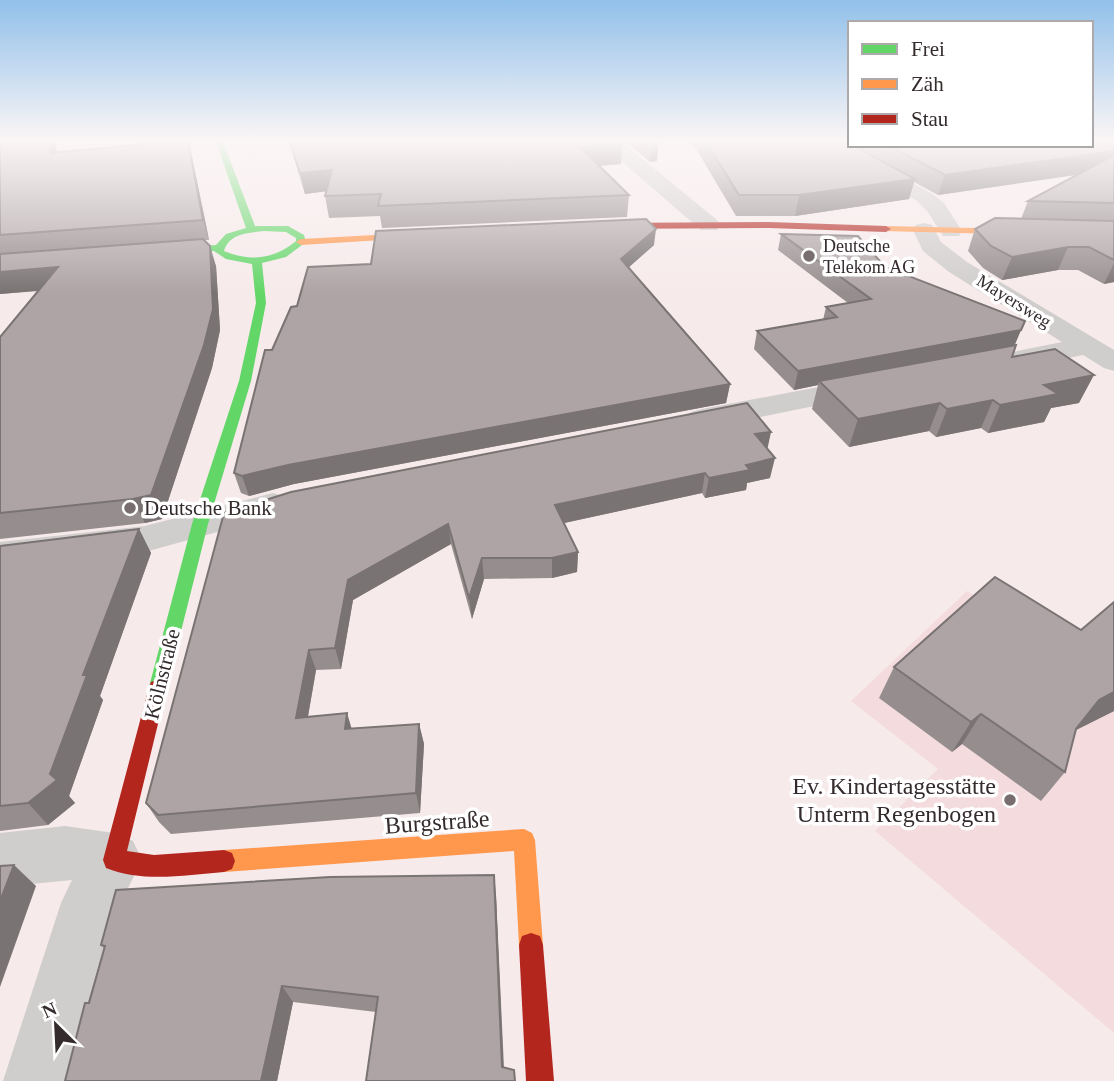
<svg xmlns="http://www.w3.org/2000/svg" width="1114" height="1081" viewBox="0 0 1114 1081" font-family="'Times New Roman',serif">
	<rect width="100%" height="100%" fill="#f7eaeb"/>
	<path fill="#f4dcde" d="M967,591L1114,684V1033L875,831L938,769L851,701Z"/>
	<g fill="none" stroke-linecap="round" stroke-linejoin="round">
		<g fill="#d0cdcd" fill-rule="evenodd">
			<path d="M604,142H622L717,220L720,225L717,230H701L613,154Z"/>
			<path d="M814,142H836L931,193L944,203L962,231L959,236H943L928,212L917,201Z"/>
			<path d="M924,223L932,225L941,242L967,262L1114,350V371L1104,368L1083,355L1008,370L998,367L993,361L998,355L1062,342L949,272L923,251L913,230L916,225Z"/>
			<path d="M866,378L877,381L881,387L877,393L702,429L691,426L686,419L691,412L702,409Z"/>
			<path d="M273,493L286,497L291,505L286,513L145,552L0,570V542L145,526Z"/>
			<path d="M65,826L114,833L133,841L142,860L116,912L69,1081H3L61,903L72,880L0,887V833Z"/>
		</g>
		<path fill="#63d668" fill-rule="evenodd" d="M216,142H223L255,226H288L304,235L306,242L286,257L262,263L266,303L251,381L208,524L167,687L165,692L158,695L151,692L149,687L192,524L239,381L256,303L252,264L226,259L214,251L159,255L154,252L159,249L216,245L226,234L246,228ZM264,231L286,232L296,238V241C275,259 250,262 224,251C229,233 249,233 264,231Z"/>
		<g fill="#ff974d" fill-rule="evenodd">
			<path d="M886,226L1114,231V237L883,231V227Z"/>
			<path d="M428,232L431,233V237L301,245L296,242L301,239Z"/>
			<path d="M524,829L532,833L535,840L543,945L540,954L531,957L522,954L519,945L514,851L224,872L216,869L213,861L216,853L224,850Z"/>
		</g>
		<g fill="#b3261e" fill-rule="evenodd">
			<path d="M769,222L886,226L891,229L886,232L769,228L600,229L595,226L600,223Z"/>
			<path d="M158,679L165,682L167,687L127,851L154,855L224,850L232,853L235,861L232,869L224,872C186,875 143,883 106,868L103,860L149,687L151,682Z"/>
			<path d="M531,933L540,936L543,945L554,1081H526L519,945L522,936Z"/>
		</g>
	</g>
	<g fill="#968d8e">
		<path d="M0,142L57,152L189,142L209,240H204L216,266L220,330L212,368L162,519L145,523L0,539V337L39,291L0,294Z"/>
		<path d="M289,142H619L621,164L599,166L629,195L627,217L382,228L380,216L329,218L325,196L326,191L305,194Z"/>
		<path d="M626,142H658L657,161L650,162Z"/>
		<path d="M692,142H850V145H1091L1114,142V282L1104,284L1078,270H1058L1002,280L983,268L968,251L975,229L1021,219L1028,201L1076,175L938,195L914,182L909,199L795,216H736Z"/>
		<path d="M781,234L885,267L1021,330L1014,346L1012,357L1079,403L1051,408L1044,422L988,433L981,428L936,437L929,431L849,447L812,409L818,385L794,390L754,349L757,331L823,320L826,307L848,303L778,250Z"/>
		<path d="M654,245L629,267L730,384L726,403L294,484L249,496L241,493L234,473L272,350L297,306L371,264Z"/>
		<path d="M767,449L770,478L747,483L746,490L705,498L702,493L564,523L578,552L577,572L552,578L484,579L472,619L451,544L353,600L341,669L316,670L308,717L352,729L419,724L424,744L420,813L171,834L159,822L146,803L224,513Z"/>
		<path d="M139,529L151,553L100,696L103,700L69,796L75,803L48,825L0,831V546Z"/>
		<path d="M1114,602V711L1076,730L1065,772L1041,801L962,744L952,752L879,698L894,667L1081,630Z"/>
		<path d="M496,895L504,1067L516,1081L376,1012L293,1002L277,1081H65L104,948L101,945Z"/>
	</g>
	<g fill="#7a7374">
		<path d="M50,142H56L58,170L51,153Z"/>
		<path d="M188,142H189L209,240L203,220Z"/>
		<path d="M652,142H658L657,161L650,162Z"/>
		<path d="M622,144L621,164L580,167V147Z"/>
		<path d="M1114,151V169L938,195L945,175Z"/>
		<path d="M332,170L336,190L305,194L300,173Z"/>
		<path d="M915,179L909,199L795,216L799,195Z"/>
		<path d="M656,229L654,245L620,275L621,259Z"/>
		<path d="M210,246L216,266L220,330L212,368L162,519L145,523L133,499Z"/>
		<path d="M1068,247L1058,270L1002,280L1012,257Z"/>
		<path d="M1114,263V282L1104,284Z"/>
		<path d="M58,267L67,288L0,294V272Z"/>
		<path d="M1021,330L1013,349L819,381L818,385L794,390L798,371Z"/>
		<path d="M1094,375L1079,403L1051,408L1044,422L988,433L1000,405L1044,385Z"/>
		<path d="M730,384L726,403L294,484L249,496L242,476L288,465Z"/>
		<path d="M993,400L981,428L936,437L947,409Z"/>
		<path d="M940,403L929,431L849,447L858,419Z"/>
		<path d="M771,432L767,451L755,434Z"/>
		<path d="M775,458L770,478L747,483L746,490L705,498L709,478L746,465Z"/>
		<path d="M705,473L702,493L555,525V505Z"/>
		<path d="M448,524L451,544L353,600L341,669L335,648L348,580Z"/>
		<path d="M139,529L151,553L100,696L103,700L69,796L75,803L48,825L28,803L50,774L83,675Z"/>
		<path d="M578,552L577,572L552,578V558Z"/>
		<path d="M482,558L484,579L472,619L469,598Z"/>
		<path d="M309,650L316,670L304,738L296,718Z"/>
		<path d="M1114,692V711L1076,730L1099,700Z"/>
		<path d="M347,713L353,733L345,729Z"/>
		<path d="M981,714L962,744L952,752L971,722Z"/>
		<path d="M419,724L424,744L420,813L416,793Z"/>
		<path d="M14,865L36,886L0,987V901Z"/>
		<path d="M494,875L496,895L504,1081L502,1067Z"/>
		<path d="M282,986L293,1002L277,1081H261Z"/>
	</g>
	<g fill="#aea4a5" stroke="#7a7374" stroke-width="2">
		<path d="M0,142H50L51,153L144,144V142H188L203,220L0,235Z"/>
		<path d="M290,142H619L622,144L580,147L629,195L378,206L381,194L325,196L332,170L300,173Z"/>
		<path d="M706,142H846L850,144V145H852L915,179L799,195H739Z"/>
		<path d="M1091,142H1114V151L945,175L887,145H1091Z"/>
		<path d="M1114,155V203L1028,201Z"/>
		<path d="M995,218L1114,221V260L1089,247H1068L1012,257L991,246L975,229Z"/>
		<path d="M646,219L656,229L621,259L730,384L288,465L242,476L234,473L265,350H272L291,307L297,306L308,267L371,264L376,231Z"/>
		<path d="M781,234L858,236L885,267L1025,321L1021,330L798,371L757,331L837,317L826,307L871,299Z"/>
		<path d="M203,239L210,246L213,309L204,345L151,495L133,499L0,513V337L58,267L0,272V254Z"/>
		<path d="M1016,345L1012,357L1055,349L1094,375L1044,385L1058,394L1000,405L993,400L947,409L940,403L858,419L819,381Z"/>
		<path d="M747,403L771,432L755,434L775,458L746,465L750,470L709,478L705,473L555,505L578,552L552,558H482L469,598L448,524L348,580L335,648L309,650L296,718L347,713L345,729L419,724L416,793L158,815L146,803L224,513L291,492Z"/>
		<path d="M139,529L83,675H87L50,774L57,780L28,803L0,806V546Z"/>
		<path d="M995,577L1081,630L1114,602V692L1099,700L1076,729L1065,772L981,714L971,722L894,667Z"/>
		<path d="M14,865L0,901V866Z"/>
		<path d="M494,875L502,1067L514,1070L515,1081H366L378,997L282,986L261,1081H65L85,1003H89L105,946L101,945L116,890L330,877Z"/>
	</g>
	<linearGradient id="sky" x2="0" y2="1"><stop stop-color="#91c0ea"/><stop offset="0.48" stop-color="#fbf6f6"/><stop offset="1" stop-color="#fbf6f6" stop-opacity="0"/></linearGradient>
	<rect width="1114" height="293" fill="url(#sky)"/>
	<g fill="#786e6f" stroke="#fff" stroke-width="2.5">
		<circle cx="809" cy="256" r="7"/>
		<circle cx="130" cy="508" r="7"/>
		<circle cx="1010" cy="800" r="7"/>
	</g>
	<g text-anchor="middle" stroke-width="7" stroke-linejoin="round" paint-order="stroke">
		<g font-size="18" fill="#342b2c" stroke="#fff" text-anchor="start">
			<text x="823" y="252">Deutsche<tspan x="823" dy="21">Telekom AG</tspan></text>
		</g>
		<g font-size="18" fill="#342b2c" stroke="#fff">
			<text transform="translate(1014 301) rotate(32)" y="6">Mayersweg</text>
		</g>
		<g font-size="21" fill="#342b2c" stroke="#fff" text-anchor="start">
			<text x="144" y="515">Deutsche Bank</text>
		</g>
		<g font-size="21" fill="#342b2c" stroke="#fff">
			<text transform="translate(162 674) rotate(-76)" y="7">Kölnstraße</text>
		</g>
		<g font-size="24" fill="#342b2c" stroke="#fff" text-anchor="end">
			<text x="996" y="794">Ev. Kindertagesstätte<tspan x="996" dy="28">Unterm Regenbogen</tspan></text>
		</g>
		<g font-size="24" fill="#342b2c" stroke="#fff">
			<text transform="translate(437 822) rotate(-4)" y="8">Burgstraße</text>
		</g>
	</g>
	<rect x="848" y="21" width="245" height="126" fill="#ffffff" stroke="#aeaaab" stroke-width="2"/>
	<rect x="862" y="44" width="35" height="10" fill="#63d668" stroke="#aeaaab" stroke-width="2"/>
	<text x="911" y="56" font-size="21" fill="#342b2c">Frei</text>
	<rect x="862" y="79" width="35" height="10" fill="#ff974d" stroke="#aeaaab" stroke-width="2"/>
	<text x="911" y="91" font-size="21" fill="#342b2c">Zäh</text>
	<rect x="862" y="114" width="35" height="10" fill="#b3261e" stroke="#aeaaab" stroke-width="2"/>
	<text x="911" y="126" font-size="21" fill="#342b2c">Stau</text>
	<g transform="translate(56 1025) rotate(336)" stroke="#ffffff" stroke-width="5" paint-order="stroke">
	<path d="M0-5L12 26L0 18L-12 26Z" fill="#342b2c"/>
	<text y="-10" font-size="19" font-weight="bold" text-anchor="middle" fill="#342b2c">N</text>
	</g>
</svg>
